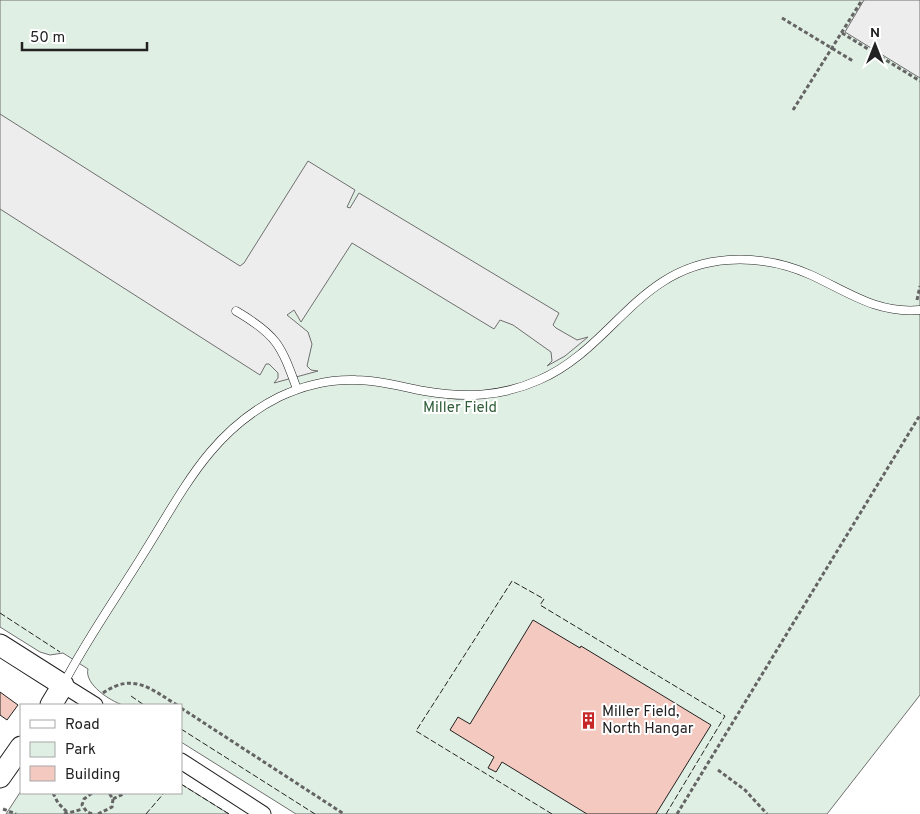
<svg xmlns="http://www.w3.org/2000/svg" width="920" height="814" viewBox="0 0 920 814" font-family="Overpass,sans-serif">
	<rect width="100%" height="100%" fill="#fff"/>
	<g fill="#e0efe3" stroke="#6f6f6f">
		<path d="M0,0H920V695L827,814H296L181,742V705C168,705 134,709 123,705C110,701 84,684 88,669L63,653L50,655L40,652L0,627Z"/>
		<path d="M181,784L229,814H6L21,791L181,793Z"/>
	</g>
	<g fill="#ededed" stroke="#6f6f6f">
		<path d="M864,0H920V78L845,32Z"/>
		<path d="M0,114L240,266L244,263L308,161L355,190L347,207L350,208L359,193L559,313L553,325L556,328L577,340L588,337L565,356L547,366L552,361L551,352L513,325L500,320L494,329L352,243L301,322L294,310L287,315L308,332L312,344L307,366L311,370L318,371L274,383L278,378V373L269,364H266L260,375L0,209Z"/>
	</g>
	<g fill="#f3c9c0" stroke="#222">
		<path d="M533,620L580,648L581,646L711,725L656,814H587L502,762L496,772L488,768L494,757L450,730L458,717L470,724Z"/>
		<path d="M0,692L18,705L7,720L0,715Z"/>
	</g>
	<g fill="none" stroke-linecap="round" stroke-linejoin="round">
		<defs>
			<g id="lane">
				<path d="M236,311C277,335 281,345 297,389"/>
				<path d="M64,683C87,639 116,598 142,556C182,493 209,432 279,397C304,385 329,379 356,380C379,380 402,387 424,391C464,398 501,397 539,380C613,348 638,266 728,260C757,258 784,263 811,275C848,292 877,314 920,310"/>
			</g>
			<g id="street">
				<path d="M63,685L95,705"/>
				<path d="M181,761L263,814"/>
			</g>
			<g id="secondary">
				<path d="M0,645L63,685L51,705"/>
				<path d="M0,777L21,747"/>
			</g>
		</defs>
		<use href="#lane" stroke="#222" stroke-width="9"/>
		<use href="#street" stroke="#222" stroke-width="17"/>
		<use href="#secondary" stroke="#222" stroke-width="23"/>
		<g stroke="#646464" stroke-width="3" stroke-dasharray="4 2.5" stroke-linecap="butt">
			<path d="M782,18L853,61"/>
			<path d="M842,33L920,81"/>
			<path d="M793,110L862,0"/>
			<path d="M917,300L920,286"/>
			<path d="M103,693C133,672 151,689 177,705"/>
			<path d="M181,708L344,814"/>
			<path d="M718,770L745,790L767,814"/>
			<path d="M53,793L58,803L68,813"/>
			<path d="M113,799L125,793"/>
			<path d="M3,809L16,814"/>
			<path d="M64,814L83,809"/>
			<path d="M92,814L87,812L82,805L84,799L92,793"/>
			<path d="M98,814L112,807L113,799L109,793"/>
			<path d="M677,814L920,415"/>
		</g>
		<use href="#lane" stroke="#fff" stroke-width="8"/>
		<use href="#street" stroke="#fff" stroke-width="15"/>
		<use href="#secondary" stroke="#fff" stroke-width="21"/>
		<g stroke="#222" stroke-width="1" stroke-dasharray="6 2.5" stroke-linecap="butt">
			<path d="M0,613L60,652"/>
			<path d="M131,696L144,705"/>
			<path d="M181,729L315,814"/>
			<path d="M181,784L229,814"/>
			<path d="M146,814L164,793"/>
			<path d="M552,814L416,731L512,581L544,599L540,605L725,716L666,814"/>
		</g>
	</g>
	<defs>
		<symbol id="building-bare" viewBox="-9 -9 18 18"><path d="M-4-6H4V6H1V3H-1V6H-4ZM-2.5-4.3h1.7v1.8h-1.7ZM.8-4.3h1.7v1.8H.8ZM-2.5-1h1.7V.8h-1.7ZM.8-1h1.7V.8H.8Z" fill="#c62828" stroke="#fff" stroke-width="2.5" paint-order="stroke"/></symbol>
	</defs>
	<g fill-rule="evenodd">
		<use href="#building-bare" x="576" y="708" width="25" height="25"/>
	</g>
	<g text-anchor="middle" stroke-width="4" stroke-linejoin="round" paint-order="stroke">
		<g font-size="15" fill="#2f5e38" stroke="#fff">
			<text x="460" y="412">Miller Field</text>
		</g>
		<g font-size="15" fill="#222" stroke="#fff" text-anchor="start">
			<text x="602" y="716">Miller Field,<tspan x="602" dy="17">North Hangar</tspan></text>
		</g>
	</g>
	<rect x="20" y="704" width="162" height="90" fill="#ffffff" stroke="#a7a7a7"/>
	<rect x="30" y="720" width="25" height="8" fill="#ffffff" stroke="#a7a7a7"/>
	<text x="65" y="729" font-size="15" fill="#222222">Road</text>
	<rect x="30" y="742" width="25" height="15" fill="#e0efe3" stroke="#a7a7a7"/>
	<text x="65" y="754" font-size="15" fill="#222222">Park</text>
	<rect x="30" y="766" width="25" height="15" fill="#f3c9c0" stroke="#a7a7a7"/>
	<text x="65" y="779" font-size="15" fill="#222222">Building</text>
	<g transform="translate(875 45)" stroke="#ffffff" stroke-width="4" paint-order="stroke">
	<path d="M0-4L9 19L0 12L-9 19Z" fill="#222222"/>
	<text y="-8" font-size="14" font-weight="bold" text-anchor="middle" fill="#222222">N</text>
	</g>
	<path d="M22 42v8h125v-8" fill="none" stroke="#222222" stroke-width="2.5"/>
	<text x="30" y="42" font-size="15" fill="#222222" stroke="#ffffff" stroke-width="4" paint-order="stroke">50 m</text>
</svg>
